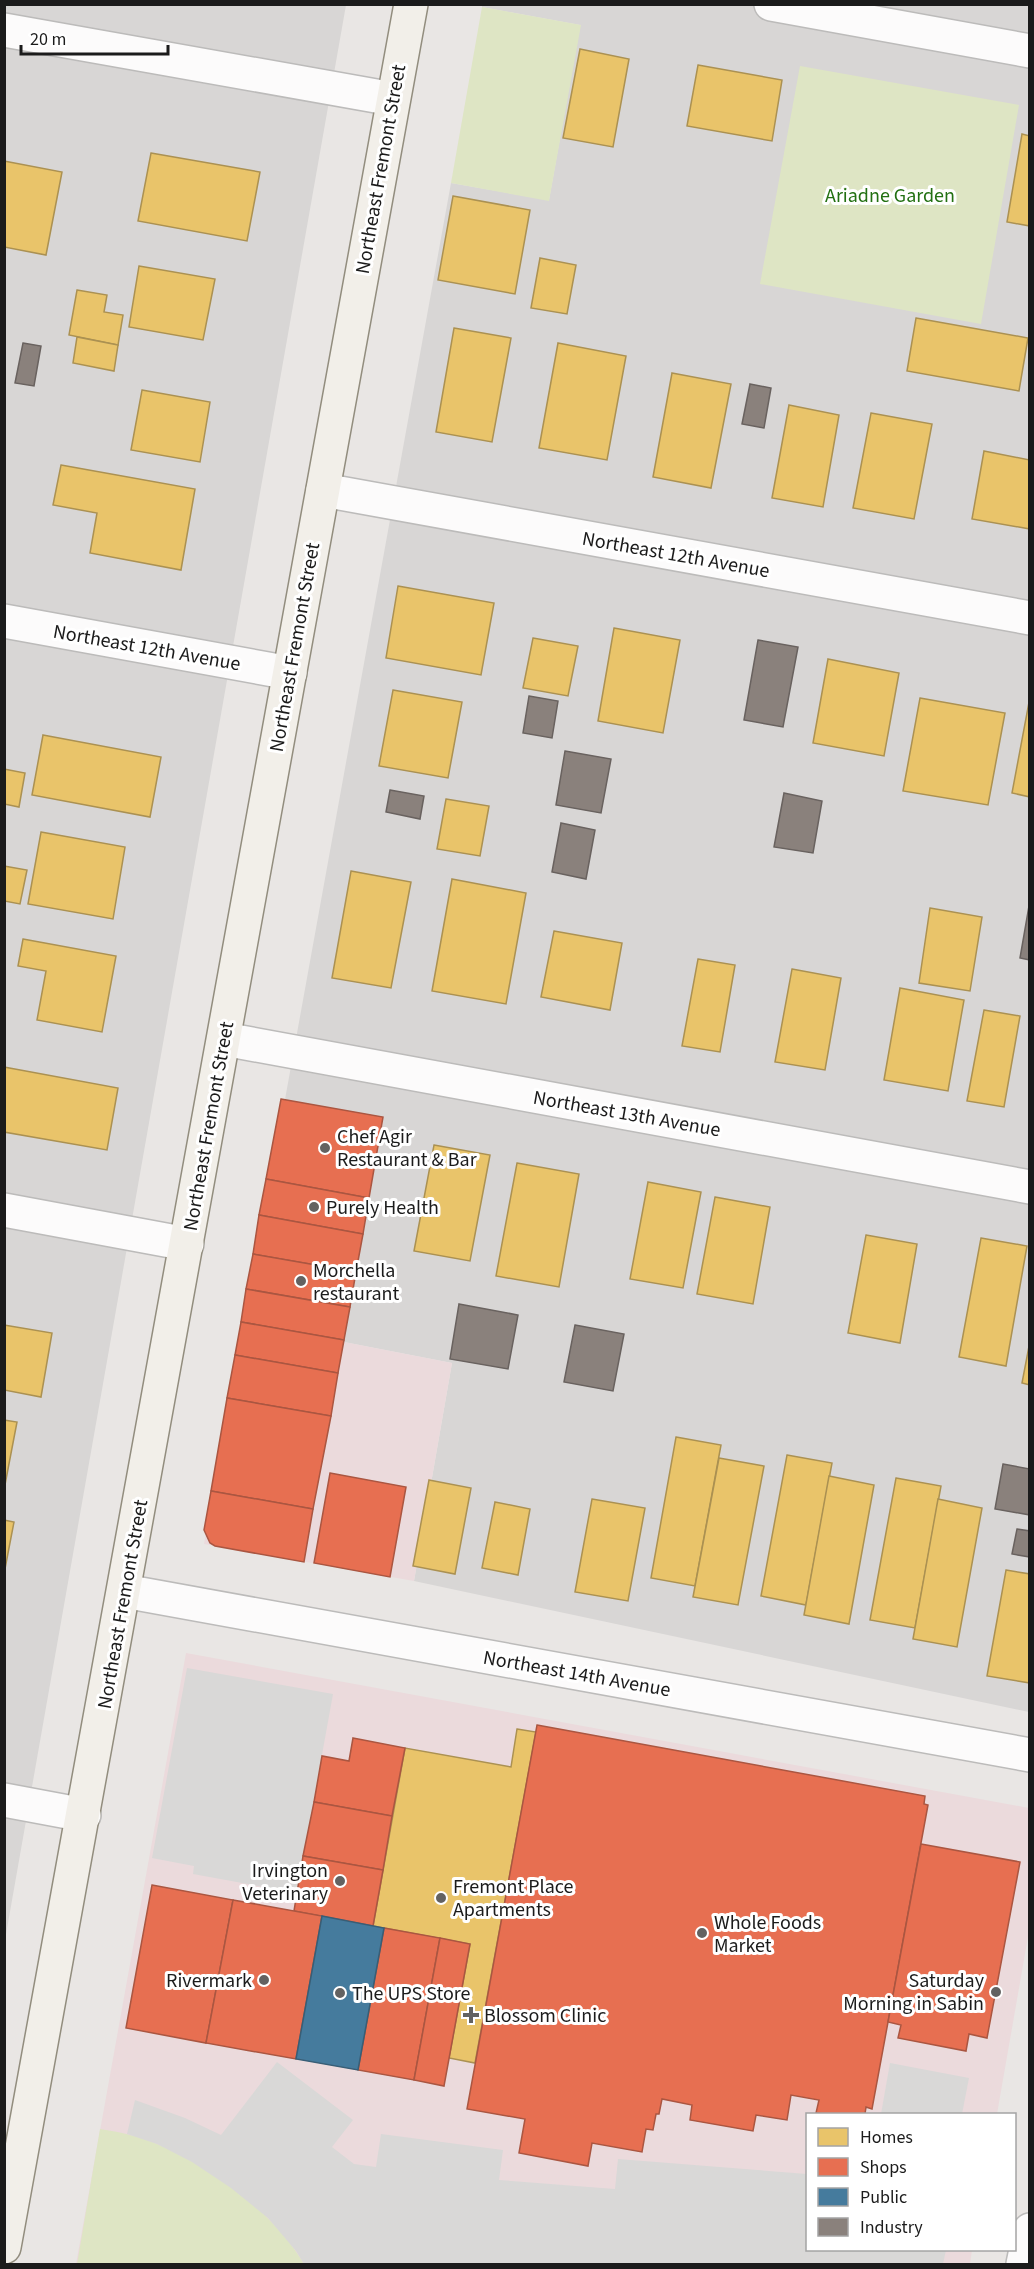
<svg xmlns="http://www.w3.org/2000/svg" width="1034" height="2269" viewBox="0 0 1034 2269" font-family="'Source Sans 3',sans-serif">
	<rect width="100%" height="100%" fill="#e9e6e4"/>
	<g fill="#d8d6d5">
		<path d="M5,5H346L5,1940Z"/>
		<path d="M482,5H1029V1712L414,1581L452,1363L344,1342L284,1105L451,183L549,200L580,25L482,7Z"/>
	</g>
	<g fill="#ebdadc">
		<path d="M284,1105L383,1122L344,1342L452,1363L414,1581L204,1544Z"/>
		<path d="M186,1653L1029,1808V1931L997,2114H808V2250H972L970,2264H76Z"/>
	</g>
	<g fill="#dee5c4">
		<path d="M482,7L581,25L549,201L451,183Z"/>
		<path d="M800,66L1019,105L981,324L760,284Z"/>
		<path d="M100,2129C120,2132 139,2136 157,2144C212,2167 274,2213 304,2264H77Z"/>
	</g>
	<g fill="#d9d8d7">
		<path d="M187,1668L333,1694L297,1893L193,1874L194,1866L152,1858Z"/>
		<path d="M277,2062L353,2120L332,2147L354,2164L376,2167L381,2134L503,2150L499,2180L615,2189L618,2159L807,2174L808,2250H946L943,2264H304L296,2251L268,2218L231,2188L192,2162L157,2144L127,2134L135,2100L185,2118L221,2135Z"/>
		<path d="M890,2063L969,2078L962,2114H881Z"/>
	</g>
	<g fill="#e9c46a" stroke="#ab9152" stroke-width="1.5">
		<path d="M580,49L629,59L613,147L563,138Z"/>
		<path d="M698,65L782,80L772,141L687,126Z"/>
		<path d="M1022,134L1030,136V226L1007,222Z"/>
		<path d="M151,153L260,172L247,241L138,221Z"/>
		<path d="M4,161L62,172L46,255L4,247Z"/>
		<path d="M453,196L530,210L515,294L438,280Z"/>
		<path d="M540,258L576,265L567,314L531,308Z"/>
		<path d="M139,266L215,279L203,340L129,327Z"/>
		<path d="M77,290L107,295L104,312L123,315L118,345L69,335Z"/>
		<path d="M916,318L1028,338L1019,391L907,371Z"/>
		<path d="M454,328L511,338L492,442L436,432Z"/>
		<path d="M77,337L118,345L114,371L73,363Z"/>
		<path d="M558,343L626,356L607,460L539,448Z"/>
		<path d="M672,373L731,384L711,488L653,477Z"/>
		<path d="M142,390L210,402L200,462L131,450Z"/>
		<path d="M789,405L839,415L823,507L772,498Z"/>
		<path d="M871,413L932,424L914,519L853,508Z"/>
		<path d="M984,451L1030,460V529L972,519Z"/>
		<path d="M61,465L195,489L181,570L90,553L97,513L53,505Z"/>
		<path d="M398,586L494,603L481,675L386,658Z"/>
		<path d="M614,628L680,640L663,733L598,721Z"/>
		<path d="M533,638L578,646L568,696L523,688Z"/>
		<path d="M828,659L899,673L884,756L813,743Z"/>
		<path d="M393,690L462,702L448,778L379,766Z"/>
		<path d="M1030,697V797L1012,793Z"/>
		<path d="M920,698L1005,713L988,805L903,791Z"/>
		<path d="M43,735L161,757L150,817L32,795Z"/>
		<path d="M4,769L25,773L19,807L4,804Z"/>
		<path d="M446,799L489,806L480,856L437,849Z"/>
		<path d="M41,832L125,847L113,919L28,904Z"/>
		<path d="M4,866L27,870L20,904L4,901Z"/>
		<path d="M351,871L411,882L391,988L332,978Z"/>
		<path d="M452,879L526,893L506,1004L432,991Z"/>
		<path d="M930,908L982,917L970,991L919,983Z"/>
		<path d="M554,931L622,943L610,1010L541,997Z"/>
		<path d="M23,939L116,956L102,1032L37,1020L46,971L18,966Z"/>
		<path d="M698,959L735,965L720,1052L682,1046Z"/>
		<path d="M792,969L841,978L825,1070L775,1062Z"/>
		<path d="M900,988L964,1000L948,1091L884,1080Z"/>
		<path d="M984,1010L1020,1016L1004,1107L967,1101Z"/>
		<path d="M4,1067L118,1088L107,1150L4,1132Z"/>
		<path d="M434,1145L490,1155L470,1261L414,1251Z"/>
		<path d="M517,1163L579,1174L559,1287L496,1276Z"/>
		<path d="M648,1182L701,1192L683,1288L630,1279Z"/>
		<path d="M715,1197L770,1207L753,1304L697,1294Z"/>
		<path d="M866,1235L917,1244L900,1343L848,1333Z"/>
		<path d="M981,1238L1027,1246L1006,1366L959,1357Z"/>
		<path d="M4,1325L52,1333L41,1397L4,1390Z"/>
		<path d="M1030,1341V1385L1022,1383Z"/>
		<path d="M4,1420L17,1422L4,1490Z"/>
		<path d="M676,1437L721,1445L695,1586L651,1578Z"/>
		<path d="M787,1455L832,1463L806,1605L761,1596Z"/>
		<path d="M719,1458L764,1466L738,1605L693,1597Z"/>
		<path d="M829,1476L874,1485L849,1624L804,1615Z"/>
		<path d="M896,1478L941,1486L915,1628L870,1620Z"/>
		<path d="M429,1480L471,1488L455,1574L413,1566Z"/>
		<path d="M592,1499L645,1508L628,1601L575,1592Z"/>
		<path d="M938,1499L982,1508L957,1647L913,1639Z"/>
		<path d="M495,1502L530,1509L518,1575L482,1568Z"/>
		<path d="M4,1520L14,1522L4,1574Z"/>
		<path d="M1006,1570L1030,1574V1683L987,1676Z"/>
		<path d="M517,1729L536,1732L475,2063L449,2058L470,1944L373,1926L405,1748L511,1767Z"/>
	</g>
	<g fill="#e76f51" stroke="#aa5641" stroke-width="1.5">
		<path d="M281,1099L383,1117L369,1198L266,1179Z"/>
		<path d="M266,1179L369,1198L363,1234L259,1215Z"/>
		<path d="M259,1215L363,1234L356,1272L253,1254Z"/>
		<path d="M253,1254L356,1272L350,1307L246,1289Z"/>
		<path d="M246,1289L350,1307L344,1340L241,1322Z"/>
		<path d="M241,1322L344,1340L338,1373L235,1355Z"/>
		<path d="M235,1355L338,1373L331,1416L227,1398Z"/>
		<path d="M227,1398L331,1416L313,1509L211,1491Z"/>
		<path d="M330,1473L406,1487L390,1577L314,1563Z"/>
		<path d="M211,1491L313,1509L304,1562L215,1546L210,1543L204,1530Z"/>
		<path d="M537,1725L925,1796L924,1804L928,1805L872,2109L866,2107L865,2114H824L816,2113L819,2100L791,2095L787,2120L756,2115L753,2131L690,2120L692,2105L662,2099L659,2114H656L653,2130L646,2129L642,2152L592,2143L588,2166L519,2153L525,2119L467,2109Z"/>
		<path d="M353,1738L405,1748L392,1816L314,1802L322,1756L349,1761Z"/>
		<path d="M314,1802L392,1816L383,1870L303,1856Z"/>
		<path d="M921,1844L1020,1862L987,2038L969,2034L966,2051L898,2038L901,2025L888,2022Z"/>
		<path d="M303,1856L383,1870L373,1926L294,1911Z"/>
		<path d="M152,1885L233,1900L206,2043L126,2028Z"/>
		<path d="M233,1900L322,1916L296,2059L206,2043Z"/>
		<path d="M384,1928L440,1938L414,2080L358,2070Z"/>
		<path d="M440,1938L470,1944L444,2086L414,2080Z"/>
	</g>
	<path fill="#457b9d" stroke="#385e76" stroke-width="1.5" d="M322,1916L384,1928L358,2070L296,2059Z"/>
	<g fill="#8a817c" stroke="#69625f" stroke-width="1.5">
		<path d="M23,343L41,346L34,386L15,383Z"/>
		<path d="M750,384L771,388L764,428L742,424Z"/>
		<path d="M758,640L798,647L783,727L744,720Z"/>
		<path d="M529,696L558,701L552,738L523,733Z"/>
		<path d="M565,751L611,759L601,813L556,805Z"/>
		<path d="M390,790L424,796L420,819L386,812Z"/>
		<path d="M784,793L822,801L813,853L774,847Z"/>
		<path d="M561,823L595,830L586,879L552,872Z"/>
		<path d="M1029,906H1030V960L1020,958Z"/>
		<path d="M459,1304L518,1315L508,1369L450,1359Z"/>
		<path d="M575,1325L624,1334L613,1391L564,1382Z"/>
		<path d="M1003,1464L1030,1469V1515L995,1509Z"/>
		<path d="M1017,1529L1030,1531V1557L1012,1554Z"/>
	</g>
	<g fill="none" stroke-linecap="round" stroke-linejoin="round">
		<defs>
			<g id="street">
				<path d="M771,4L1030,51"/>
				<path d="M4,30L393,99"/>
				<path d="M323,490L1030,618"/>
				<path d="M4,621L290,673"/>
				<path d="M224,1039L1030,1187"/>
				<path d="M4,1210L187,1244"/>
				<path d="M124,1591L1030,1755"/>
				<path d="M4,1800L84,1815"/>
				<path d="M1023,2264L1030,2230"/>
			</g>
			<path id="secondary" d="M4,2247L411,4"/>
		</defs>
		<use href="#street" stroke="#bcbbba" stroke-width="36"/>
		<use href="#secondary" stroke="#928d7e" stroke-width="36"/>
		<use href="#street" stroke="#fcfbfb" stroke-width="33"/>
		<use href="#secondary" stroke="#f2efe9" stroke-width="33"/>
	</g>
	<g fill="#636261" stroke="#fff" stroke-width="2">
		<circle cx="325" cy="1148" r="6"/>
		<circle cx="314" cy="1207" r="6"/>
		<circle cx="301" cy="1281" r="6"/>
		<circle cx="340" cy="1881" r="6"/>
		<circle cx="441" cy="1898" r="6"/>
		<circle cx="702" cy="1933" r="6"/>
		<circle cx="264" cy="1980" r="6"/>
		<circle cx="996" cy="1992" r="6"/>
		<circle cx="340" cy="1993" r="6"/>
		<path d="M468 2006h6v6h6v6h-6v6h-6v-6h-6v-6h6z"/>
	</g>
	<g text-anchor="middle" stroke-width="6" stroke-linejoin="round" paint-order="stroke">
		<g font-size="20" fill="#1b1b1b" stroke="#fff">
			<text transform="translate(380 169) rotate(-80)" y="7">Northeast Fremont Street</text>
			<text transform="translate(676 554) rotate(10)" y="7">Northeast 12th Avenue</text>
			<text transform="translate(147 647) rotate(10)" y="7">Northeast 12th Avenue</text>
			<text transform="translate(294 647) rotate(-80)" y="7">Northeast Fremont Street</text>
			<text transform="translate(627 1113) rotate(10)" y="7">Northeast 13th Avenue</text>
			<text transform="translate(208 1126) rotate(-80)" y="7">Northeast Fremont Street</text>
			<text transform="translate(122 1604) rotate(-80)" y="7">Northeast Fremont Street</text>
			<text transform="translate(577 1673) rotate(10)" y="7">Northeast 14th Avenue</text>
		</g>
		<g font-size="20" fill="#227012" stroke="#fff">
			<text x="890" y="202">Ariadne Garden</text>
		</g>
		<g font-size="20" fill="#1b1b1b" stroke="#fff" text-anchor="start">
			<text x="337" y="1143">Chef Agir<tspan x="337" dy="23">Restaurant &amp; Bar</tspan></text>
			<text x="326" y="1214">Purely Health</text>
			<text x="313" y="1277">Morchella<tspan x="313" dy="23">restaurant</tspan></text>
			<text x="328" y="1877" text-anchor="end">Irvington<tspan x="328" dy="23">Veterinary</tspan></text>
			<text x="453" y="1893">Fremont Place<tspan x="453" dy="23">Apartments</tspan></text>
			<text x="714" y="1929">Whole Foods<tspan x="714" dy="23">Market</tspan></text>
			<text x="252" y="1987" text-anchor="end">Rivermark</text>
			<text x="984" y="1987" text-anchor="end">Saturday<tspan x="984" dy="23">Morning in Sabin</tspan></text>
			<text x="352" y="2000">The UPS Store</text>
			<text x="484" y="2022">Blossom Clinic</text>
		</g>
	</g>
	<rect width="1034" height="2269" fill="none" stroke="#1b1b1b" stroke-width="12"/>
	<rect x="806" y="2113" width="210" height="138" fill="#ffffff" stroke="#a4a4a4" stroke-width="1.5"/>
	<rect x="818" y="2128" width="30" height="18" fill="#e9c46a" stroke="#a4a4a4" stroke-width="1.5"/>
	<text x="860" y="2143" font-size="18" fill="#1b1b1b">Homes</text>
	<rect x="818" y="2158" width="30" height="18" fill="#e76f51" stroke="#a4a4a4" stroke-width="1.5"/>
	<text x="860" y="2173" font-size="18" fill="#1b1b1b">Shops</text>
	<rect x="818" y="2188" width="30" height="18" fill="#457b9d" stroke="#a4a4a4" stroke-width="1.5"/>
	<text x="860" y="2203" font-size="18" fill="#1b1b1b">Public</text>
	<rect x="818" y="2218" width="30" height="18" fill="#8a817c" stroke="#a4a4a4" stroke-width="1.5"/>
	<text x="860" y="2233" font-size="18" fill="#1b1b1b">Industry</text>
	<path d="M21 45v9h147v-9" fill="none" stroke="#1b1b1b" stroke-width="3"/>
	<text x="30" y="45" font-size="18" fill="#1b1b1b" stroke="#ffffff" stroke-width="4.5" paint-order="stroke">20 m</text>
</svg>
